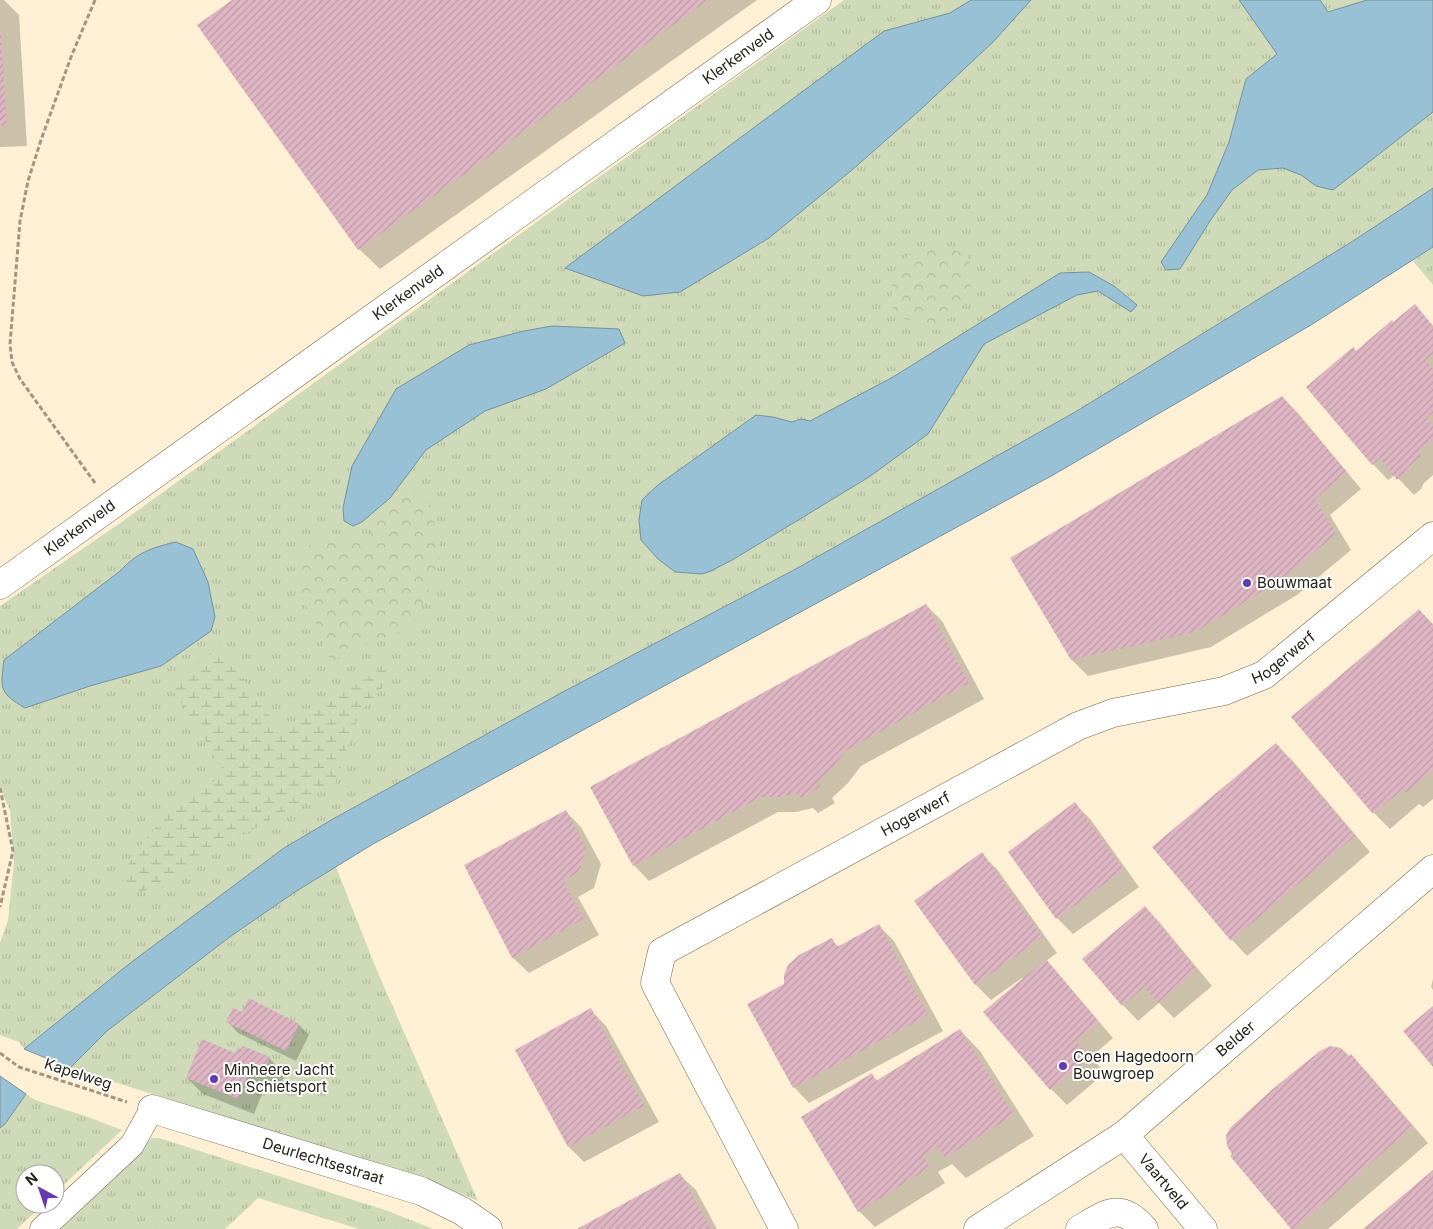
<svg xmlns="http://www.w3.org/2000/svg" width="1433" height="1229" viewBox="0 0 1433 1229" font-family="Inter,sans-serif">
	<defs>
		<pattern id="grass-tufts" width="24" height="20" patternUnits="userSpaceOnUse" patternTransform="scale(1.25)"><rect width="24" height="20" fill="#cedab8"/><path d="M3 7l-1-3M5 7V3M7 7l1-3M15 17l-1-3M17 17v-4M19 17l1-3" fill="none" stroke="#b1bb9d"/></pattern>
		<pattern id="forest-crowns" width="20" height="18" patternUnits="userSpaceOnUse" patternTransform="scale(1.25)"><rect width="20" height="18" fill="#cedab8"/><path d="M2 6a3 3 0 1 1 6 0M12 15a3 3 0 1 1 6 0" fill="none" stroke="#b1bb9d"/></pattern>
		<pattern id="wetland-marsh" width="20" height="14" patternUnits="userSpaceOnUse" patternTransform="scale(1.25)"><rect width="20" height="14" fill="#cedab8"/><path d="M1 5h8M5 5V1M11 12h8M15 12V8" fill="none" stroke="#b1bb9d"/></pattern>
		<pattern id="building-hatch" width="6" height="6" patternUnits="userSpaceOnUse" patternTransform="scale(1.25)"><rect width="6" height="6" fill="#deb5c2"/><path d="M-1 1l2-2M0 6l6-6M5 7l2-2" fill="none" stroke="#be9ba6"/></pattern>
	</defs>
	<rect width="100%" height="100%" fill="#fef0d4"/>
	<g fill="url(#grass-tufts)">
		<path d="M844,0H1433V188L1353,241L1077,411L792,571L561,693L333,819L284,848L24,1049L19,1042L0,1035V943L8,920L14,862L10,810L0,789V606L123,521Z"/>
		<path d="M1433,247V285L1413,261Z"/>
		<path d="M336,867L375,966L478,1201L438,1184L70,1068L107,1031L231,936L295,892Z"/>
		<path d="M26,1094L35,1100L85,1116L122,1130L55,1193V1174H25V1204H44L17,1229H0V1128L5,1124Z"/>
		<path d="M152,1138H159L388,1211L433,1229H359L258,1198L225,1229H57Z"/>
	</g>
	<g fill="url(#forest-crowns)">
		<path d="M944,246L967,254L973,274L969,299L950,318L933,326L901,318L891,305L893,272L910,253Z"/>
		<path d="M401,484L428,502L438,535L440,560L430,587L415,620L404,631L351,651L333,661L323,651V642L321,633L303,600L296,565L306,546L330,535L366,542L383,505Z"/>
	</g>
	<path fill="url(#wetland-marsh)" d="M220,645L281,732L389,664L386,684L360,712L335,783L143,892L122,884L126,869L140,846L170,811L225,773L170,685Z"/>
	<g fill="#99c1d5" stroke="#76919c">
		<path d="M971,0H1031L993,42L919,111L852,170L769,238L680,292L643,296L565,268L884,31L950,13Z"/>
		<path d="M1239,0H1320L1328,12L1367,0H1433V112L1333,190L1316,186L1301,175L1283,168L1258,170L1232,190L1210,221L1180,269L1166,270L1161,262L1207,195L1229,142L1246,79L1277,54Z"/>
		<path d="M1433,188V247L1311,325L1053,475L373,844L295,892L231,936L107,1031L70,1068L24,1049L129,964L284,848L333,819L561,693L792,571L1077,411L1353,241Z"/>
		<path d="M1089,272L1114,286L1137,305L1131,312L1098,291L1077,295L984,344L928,434L869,477L734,559L711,571L702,574L675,572L658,559L641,540L639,520L642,500L658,485L756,415L773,417L792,422L801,419L810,421L893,377L1060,273Z"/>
		<path d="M552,326L619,329L625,343L546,389L485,411L426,450L390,498L362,522L353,526L344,521L343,508L352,466L396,389L469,345L524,331Z"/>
		<path d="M176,542L193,549L208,582L215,617L211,631L161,666L90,686L25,708C0,693 0,690 4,660L120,571C138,552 151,548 176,542Z"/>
		<path d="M0,1076L26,1094L5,1124L0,1128Z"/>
	</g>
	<g fill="#0003">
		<path d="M0,0H4L19,15L27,146L0,147Z"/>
		<path d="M234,0H757L380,269L359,249Z"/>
		<path d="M1415,306L1433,326V475L1423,484L1422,488L1414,495L1395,475L1388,480L1373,464L1356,352Z"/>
		<path d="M1282,397L1298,413L1361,489L1330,515L1351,550L1297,595L1211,647L1088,676L1072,660Z"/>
		<path d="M926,605L942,621L984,699L861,766L848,783L832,798L835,803L818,813L813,808L796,812H778L649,881L634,865Z"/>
		<path d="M1419,610L1433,624V799L1423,807L1419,804L1390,829L1374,813Z"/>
		<path d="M1276,745L1292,760L1370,852L1247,956L1232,940Z"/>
		<path d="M1075,804L1091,820L1139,887L1073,934L1057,918L1010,852Z"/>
		<path d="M565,811L581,827L601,864L594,888L578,897L599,935L529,973L513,958L465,866Z"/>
		<path d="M981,854L997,869L1057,953L1046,961L1061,977L1113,1038L1091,1057L1105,1073L1067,1105L1051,1089L985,1012L1023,980L1022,978L991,1000L976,985L916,902Z"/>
		<path d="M1145,907L1160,923L1212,986L1174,1018L1159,1003L1138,1021L1123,1005Z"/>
		<path d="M879,926L894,941L943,1031L809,1103L794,1087L785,985L831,940L839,947Z"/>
		<path d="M1433,979V990L1431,987Z"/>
		<path d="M250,1000L299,1025L309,1035L296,1061L238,1033L228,1022L243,1014Z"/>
		<path d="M591,1010L606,1026L659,1122L584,1162L569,1147L516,1051Z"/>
		<path d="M960,1030L980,1051L1034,1136L966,1178L952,1164L938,1172L945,1183L875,1227L859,1211L802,1117L871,1075L878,1081Z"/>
		<path d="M236,1055L269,1058L285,1074L278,1092L265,1087L254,1114L203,1094L187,1078Z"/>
		<path d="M1351,1056L1367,1072L1428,1143L1328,1229H1293L1349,1058Z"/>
		<path d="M680,1175L696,1190L717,1229H580Z"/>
	</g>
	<g fill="url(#building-hatch)">
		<path d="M232,0H708L358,250L197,25Z"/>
		<path d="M0,33H1L7,125L0,126Z"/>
		<path d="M1415,304L1433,326V354L1425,360L1433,369V413L1427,418L1433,426V439L1421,449L1420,457L1407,468V472L1397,480L1380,458L1372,465L1306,387L1353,347L1356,351L1392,320L1393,322Z"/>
		<path d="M1282,396L1347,472L1315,499L1336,534L1281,580L1195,632L1071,660L1010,558Z"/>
		<path d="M926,604L969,683L845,751L832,768L817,782L820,787L801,798L798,793L780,797H761L633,866L590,787Z"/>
		<path d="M1419,609L1433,625V770L1406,793L1403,789L1373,814L1291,717Z"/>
		<path d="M1276,743L1355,836L1231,941L1152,847Z"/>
		<path d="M1075,802L1124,870L1056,919L1008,852Z"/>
		<path d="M566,810L586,848L579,872L563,881L584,919L512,958L464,865Z"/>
		<path d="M982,852L1043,937L975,985L914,901Z"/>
		<path d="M1145,906L1197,970L1158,1003L1144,987L1122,1006L1082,959Z"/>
		<path d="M879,924L928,1015L793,1088L747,1004L784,984V975L788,965L799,955L832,938L837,947Z"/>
		<path d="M1046,959L1099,1022L1076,1041L1090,1057L1050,1090L983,1012Z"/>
		<path d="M249,998L299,1024L286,1051L226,1022L233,1008L242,1012Z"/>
		<path d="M1433,1006V1067L1403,1031Z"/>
		<path d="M591,1008L644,1106L568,1147L515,1050Z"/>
		<path d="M960,1029L1014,1115L945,1158L938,1147L923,1156L930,1167L858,1212L801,1117L872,1073L876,1081Z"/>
		<path d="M202,1039L235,1053L238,1047L241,1049L243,1046L270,1057L262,1078L249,1072L238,1099L186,1078Z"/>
		<path d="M1330,1046L1341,1048L1349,1056L1351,1054L1413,1127L1294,1229H1291L1230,1156L1232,1154L1227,1146L1226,1135L1231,1127L1275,1087L1320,1051Z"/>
		<path d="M1433,1170V1229H1363Z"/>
		<path d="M680,1173L711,1229H577Z"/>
	</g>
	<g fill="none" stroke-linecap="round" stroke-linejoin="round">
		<defs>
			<path id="pedestrian" d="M42,1229L132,1145L152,1109"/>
			<g id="minor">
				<path id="s1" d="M0,585L817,0"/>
				<path id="s2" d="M152,1109L421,1191L462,1211L488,1229"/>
				<path id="s3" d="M1124,1135L1203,1229"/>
				<path id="s4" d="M784,1229L655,983L662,952L1078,726L1113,713L1224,691L1264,675L1433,536"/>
				<path id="s5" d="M978,1229L1124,1135L1433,869"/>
				<path d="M1080,1229C1106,1214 1120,1201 1144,1229"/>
			</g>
		</defs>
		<use href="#pedestrian" stroke="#74684f" stroke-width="25"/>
		<use href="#minor" stroke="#74684f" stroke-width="29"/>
		<g stroke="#a09681" stroke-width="3" stroke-dasharray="5 2.5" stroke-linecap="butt">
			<path d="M95,483L20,379L12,362L10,344L20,221L28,181L41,140L71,57L95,0"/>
			<path d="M0,788L13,851L0,907"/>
			<path d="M0,1053L19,1067L127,1102"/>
		</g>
		<use href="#pedestrian" stroke="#fff" stroke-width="24"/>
		<use href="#minor" stroke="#fff" stroke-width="28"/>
	</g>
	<g fill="#6738af" stroke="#fff" stroke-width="2">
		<circle cx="1247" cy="583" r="5"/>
		<circle cx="1063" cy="1066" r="5"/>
		<circle cx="214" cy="1079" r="5"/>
	</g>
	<g text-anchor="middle" stroke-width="4" stroke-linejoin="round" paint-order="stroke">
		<g font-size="15" fill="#262116" stroke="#fff">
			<text dy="5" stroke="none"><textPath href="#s1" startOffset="908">Klerkenveld</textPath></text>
			<text dy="5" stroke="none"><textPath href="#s1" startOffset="502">Klerkenveld</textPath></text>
			<text dy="5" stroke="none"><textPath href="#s1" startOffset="98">Klerkenveld</textPath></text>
			<text dy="5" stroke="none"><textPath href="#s4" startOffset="1002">Hogerwerf</textPath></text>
			<text dy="5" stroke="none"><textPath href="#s4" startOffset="598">Hogerwerf</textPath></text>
			<text dy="5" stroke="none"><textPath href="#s5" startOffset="321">Belder</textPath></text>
			<text transform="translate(78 1074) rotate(18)" y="5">Kapelweg</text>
			<text dy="5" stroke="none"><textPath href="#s2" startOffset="179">Deurlechtsestraat</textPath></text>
			<text dy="5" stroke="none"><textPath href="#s3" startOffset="61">Vaartveld</textPath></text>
		</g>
		<g font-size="15" fill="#262116" stroke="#fff" text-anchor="start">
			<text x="1257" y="588">Bouwmaat</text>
			<text x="1073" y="1062">Coen Hagedoorn<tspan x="1073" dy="17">Bouwgroep</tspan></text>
			<text x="224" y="1075">Minheere Jacht<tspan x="224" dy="17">en Schietsport</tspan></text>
		</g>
	</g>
	<g transform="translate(40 1189) rotate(320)"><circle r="24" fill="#ffffff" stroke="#a8a6a2"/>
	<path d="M0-4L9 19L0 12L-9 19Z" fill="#6738af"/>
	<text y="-8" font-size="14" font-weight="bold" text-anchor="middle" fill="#262116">N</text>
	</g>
</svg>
